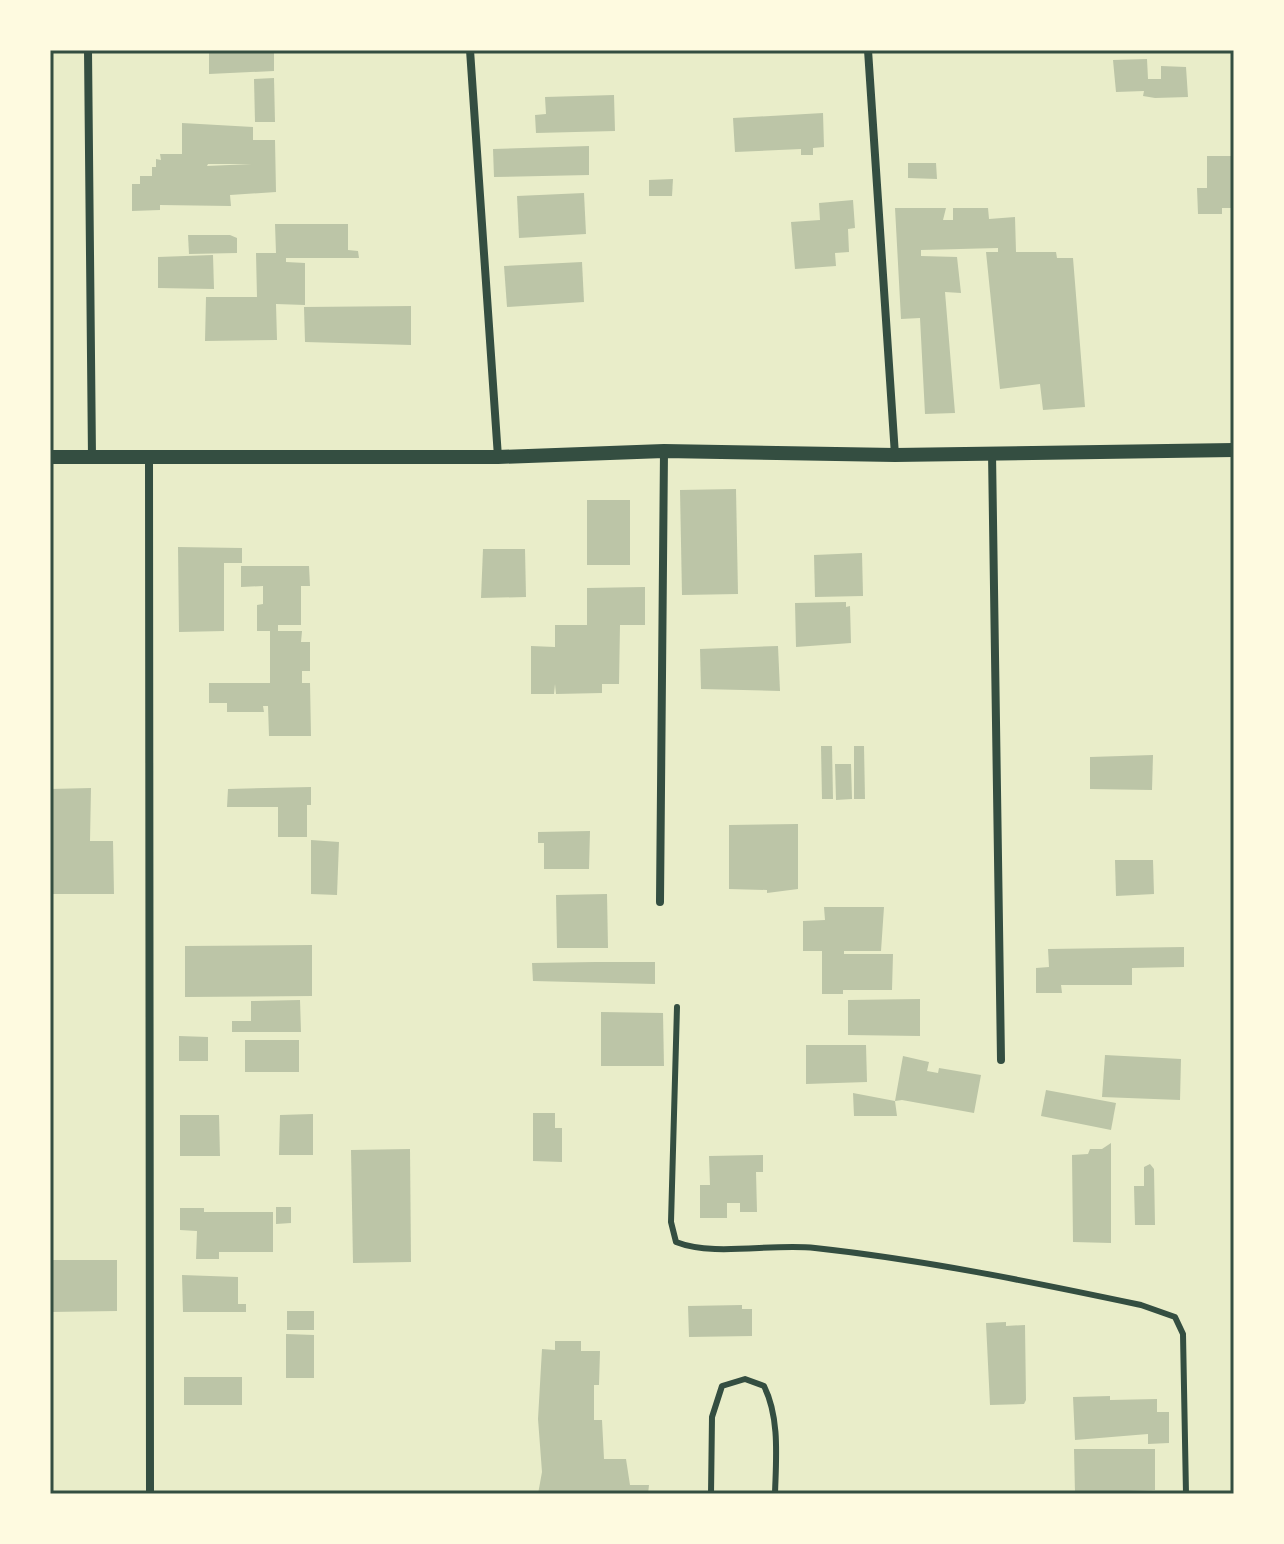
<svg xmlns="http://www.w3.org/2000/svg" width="1284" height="1544" viewBox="0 0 1284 1544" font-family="'Public Sans',sans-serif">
	<rect width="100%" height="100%" fill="#e9edc9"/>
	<g fill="#bcc5a7" fill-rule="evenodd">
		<path d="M209,50H274V71L209,74Z"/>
		<path d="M1147,59L1148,79H1161V66L1186,67L1188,97L1155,98L1143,96L1144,91L1116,92L1113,60Z"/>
		<path d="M274,78L275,122H255L254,79Z"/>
		<path d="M614,95L615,131L536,133L535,115L546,114L545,97Z"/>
		<path d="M823,113L824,147L813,148V155H801V149L735,152L733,118Z"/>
		<path d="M182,123L253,127V140H275L276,192L230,195L231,206L160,205V210L132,211V184H140V176H152V167H156V159L161,160L160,154H182ZM208,164H252L207,166Z"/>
		<path d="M589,146V175L494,177L493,149Z"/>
		<path d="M1207,156H1234V208H1222V214H1198L1197,188H1207Z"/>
		<path d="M908,163H936L937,179L908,178Z"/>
		<path d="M673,179L672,196H649V180Z"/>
		<path d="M584,193L586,234L519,238L517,196Z"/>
		<path d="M853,200L855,228L848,229L849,252L835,253L836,266L795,269L791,222L820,220L819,203Z"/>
		<path d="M895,208H946L943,220H953V208H988L989,219L1015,217L1016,252H1056L1057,258H1073L1085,407L1043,410L1040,384L1000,389L986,252H998V248L921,250V256L957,257L961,293L945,292L955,413L925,414L920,318L901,319Z"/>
		<path d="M275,224H348V250L358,251L359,258H286V262L305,263V305L276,304L277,340L205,341L206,297H257L256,253H276Z"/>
		<path d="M188,235H230L237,238V253L189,254Z"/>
		<path d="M213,255L214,289L158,288V257Z"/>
		<path d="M582,262L584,302L507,307L504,266Z"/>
		<path d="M411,306V345L305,342L304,307Z"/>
		<path d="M736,489L738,594L682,595L680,490Z"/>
		<rect x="587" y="500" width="43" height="65"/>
		<path d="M178,547L242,548V563H224V631L179,632Z"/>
		<path d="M483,549H525L526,597L481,598Z"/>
		<path d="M862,553L863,596L815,597L814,555Z"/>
		<path d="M241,566H309L310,586H301V625H278V631H302L301,642H310V671H302V683H310L311,736H269L268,706H263L264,712H227V703H209V683H270V631H257V605L263,604V586L241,587Z"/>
		<path d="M645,587V625H620L619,684H602V693L556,694L555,684L554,694H531V646L555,647V625H587V588Z"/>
		<path d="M846,602V607L850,606L851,643L796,647L795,603Z"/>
		<path d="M778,646L780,691L701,689L700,649Z"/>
		<path d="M821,746H832L833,799H822Z"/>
		<path d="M854,746H864L865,799H854Z"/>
		<path d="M1153,755L1152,790L1090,789V757Z"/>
		<path d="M835,764H851L852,799L836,800Z"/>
		<path d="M311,787V805H307V837H278V807H227L228,789Z"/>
		<path d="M91,788L90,841H113L114,894H50V789Z"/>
		<path d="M798,824V889L767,893V890L729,889V825Z"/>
		<path d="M590,831L589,869H544V843H538V832Z"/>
		<path d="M311,840L339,842L337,895L311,894Z"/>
		<path d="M1115,860H1153L1154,894L1116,896Z"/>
		<path d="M607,894L608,948H557L556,895Z"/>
		<path d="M824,907H884L881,951H844V954H893L892,990H843V994H822V951H803V921L825,920Z"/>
		<path d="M312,945V996L185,997V946Z"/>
		<path d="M1184,947V967L1132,968V985H1061L1062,993H1036V968L1049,967L1048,949Z"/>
		<path d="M595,962H655V984L533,981L532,963Z"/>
		<path d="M920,999V1036L848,1035V1000Z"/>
		<path d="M300,1000L301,1032H232V1021H251V1001Z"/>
		<path d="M601,1012L663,1013L664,1066H601Z"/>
		<path d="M179,1036L208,1037V1061H179Z"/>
		<rect x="245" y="1040" width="54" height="32"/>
		<path d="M806,1045H866L867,1082L806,1084Z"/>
		<path d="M1105,1055L1181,1059L1180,1100L1102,1097Z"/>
		<path d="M903,1056L929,1062L927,1071L938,1073L939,1068L981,1075L974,1113L902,1100L895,1101L897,1116H854L853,1093L895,1101Z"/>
		<path d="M1046,1090L1116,1103L1111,1130L1041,1116Z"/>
		<path d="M533,1113H555V1128H562V1162L533,1161Z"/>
		<path d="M313,1114V1155H279L280,1115Z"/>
		<path d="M180,1115H219L220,1156H180Z"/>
		<path d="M1111,1143V1243L1073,1242L1072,1155L1088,1154L1090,1149H1102Z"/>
		<path d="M410,1149L411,1262L353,1263L351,1150Z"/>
		<path d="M763,1155V1172H756L757,1212H740V1203H727V1218H700V1185H710L709,1156Z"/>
		<path d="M1150,1164L1154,1169L1155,1225H1135L1134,1186H1144V1167Z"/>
		<path d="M276,1207H291V1223L276,1224Z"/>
		<path d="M180,1208H204V1212H273V1252H219V1259H196L197,1231L180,1230Z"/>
		<path d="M50,1260H117V1311L50,1312Z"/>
		<path d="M182,1275L238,1277V1304H246V1312H183Z"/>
		<path d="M742,1305V1309H752V1336L689,1337L688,1306Z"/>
		<rect x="287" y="1311" width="27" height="19"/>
		<path d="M1006,1322V1326L1025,1325L1026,1400L1024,1404L990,1405L986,1323Z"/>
		<path d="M286,1334L314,1335V1378H286Z"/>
		<path d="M555,1341H581V1351H600L599,1385H594V1420H602L604,1459H626L630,1485H649L648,1494H538L542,1472L538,1419L542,1349L555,1350Z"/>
		<rect x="184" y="1377" width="58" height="28"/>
		<path d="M1110,1396V1400L1157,1399V1412H1169V1443L1148,1444V1434L1075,1440L1073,1397Z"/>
		<path d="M1074,1449H1155V1490L1075,1493Z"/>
	</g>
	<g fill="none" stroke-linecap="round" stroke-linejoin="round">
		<g stroke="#344e41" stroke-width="6">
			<path d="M677,1007L671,1222L676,1242C714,1257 772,1243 815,1248C925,1260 1032,1282 1141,1305L1175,1317L1183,1334L1186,1494"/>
			<path d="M711,1494L712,1417L722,1386L745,1379L764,1386C780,1418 776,1459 775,1494"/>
		</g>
		<g stroke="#344e41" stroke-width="8">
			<path d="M88,50L92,457"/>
			<path d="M470,50L498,457"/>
			<path d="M868,50L895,455"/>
			<path d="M992,453L1001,1060"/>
			<path d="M149,458L150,1494"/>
			<path d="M660,902L664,451"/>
		</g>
		<path stroke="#344e41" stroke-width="14" d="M50,457H498L664,451L895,455L1234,450"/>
	</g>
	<rect width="1284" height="1544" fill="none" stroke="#fefae0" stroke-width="104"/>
	<rect x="52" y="52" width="1180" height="1440" fill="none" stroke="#344e41" stroke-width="3"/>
</svg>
